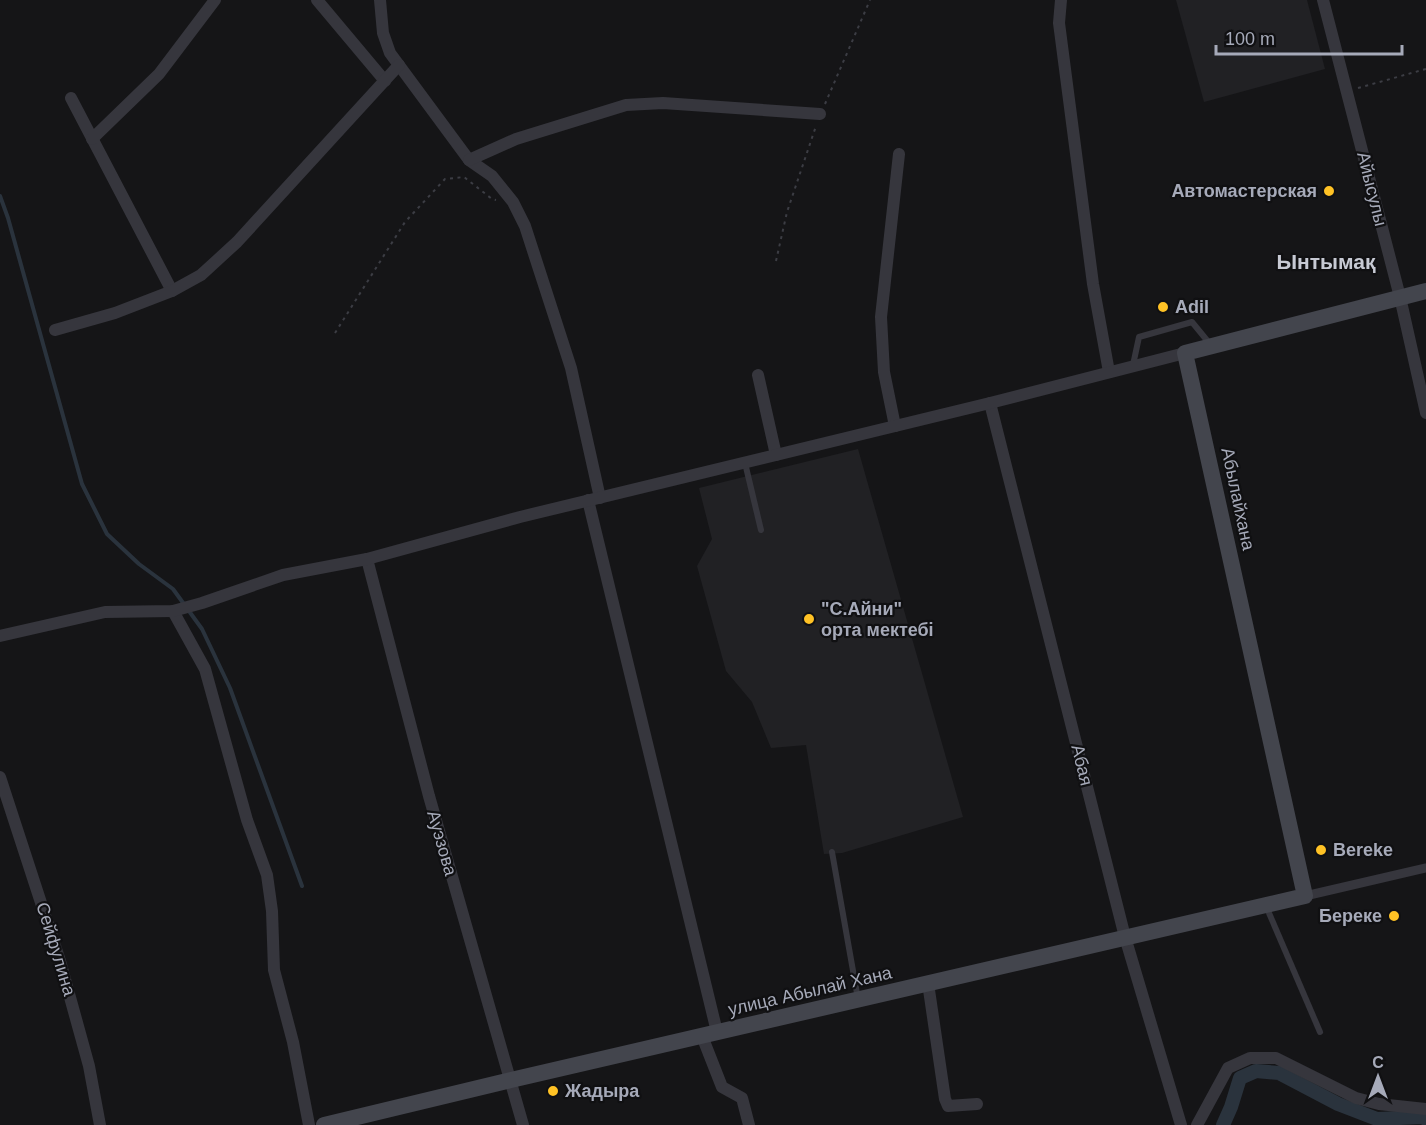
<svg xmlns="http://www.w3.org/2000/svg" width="1426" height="1125" viewBox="0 0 1426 1125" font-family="Arial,sans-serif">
	<rect width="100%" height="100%" fill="#151517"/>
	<g fill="#212124">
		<path d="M1176,0H1307L1325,69L1204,102Z"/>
		<path d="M858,449L963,817L842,853L824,854L806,745L771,748L752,702L726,671L697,566L712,539L699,488Z"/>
	</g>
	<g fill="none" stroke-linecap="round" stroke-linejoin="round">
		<path stroke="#2a333d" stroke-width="4" d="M0,196L8,218L82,484L107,534L139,564L173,589L202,629L230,688L302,886"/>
		<path stroke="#2a333d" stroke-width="14" d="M1223,1125L1231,1107L1240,1078L1256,1071L1279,1073L1338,1104L1377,1119L1422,1117L1426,1119"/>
		<g stroke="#3c3d44" stroke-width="2" stroke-dasharray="3 4.5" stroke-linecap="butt">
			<path d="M1358,88L1426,69"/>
			<path d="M825,104L870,0"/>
			<path d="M776,261L787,212L816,126"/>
			<path d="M335,333L405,222L445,179L464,177L492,199L496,200"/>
		</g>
		<g stroke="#36363d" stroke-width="6">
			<path d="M1133,365L1139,337L1192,322L1210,344"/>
			<path d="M745,463L761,530"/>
			<path d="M832,852L858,999"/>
			<path d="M1266,906L1320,1032"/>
		</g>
		<path stroke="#36363d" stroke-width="9" d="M1305,896L1426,868"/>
		<g stroke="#36363d" stroke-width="12">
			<path d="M317,0L385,81"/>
			<path d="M380,0L383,33L390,53L469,160L492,176L513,202L525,226L571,368L600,498"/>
			<path d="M1061,0L1059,23L1093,284L1109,372"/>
			<path d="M1323,0L1400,297L1426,413"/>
			<path d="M71,98L172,291"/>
			<path d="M92,139L159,74L215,0"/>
			<path d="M469,160L516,139L626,105L663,103L820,114"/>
			<path d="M55,330L115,313L172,291L201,275L237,242L399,65"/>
			<path d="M758,375L776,455"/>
			<path d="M990,403L1125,937L1181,1125"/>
			<path d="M895,426L884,372L881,317L899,154"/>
			<path d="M588,500L717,1032"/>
			<path d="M367,559L429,796L523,1125"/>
			<path d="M173,611L205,669L247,820L267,875L272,911L274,970L293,1042L309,1125"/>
			<path d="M0,636L105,612L173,611L202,603L283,575L367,559L520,517L990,403L1185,353"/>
			<path d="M0,777L60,961L89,1066L100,1125"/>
			<path d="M928,983L945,1099L948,1106L977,1104"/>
			<path d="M702,1036L722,1087L742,1098L749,1125"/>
			<path d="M1197,1125L1228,1068L1250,1058H1276L1356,1098L1379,1104L1426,1109"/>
		</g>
		<path stroke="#43454d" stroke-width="16" d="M324,1125L511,1080L1305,896L1185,353L1426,291"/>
	</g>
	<g fill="#ffc225" stroke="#101012" stroke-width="2">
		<circle cx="1329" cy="191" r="6"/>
		<circle cx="1163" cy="307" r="6"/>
		<circle cx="809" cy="619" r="6"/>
		<circle cx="1321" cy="850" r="6"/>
		<circle cx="1394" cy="916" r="6"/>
		<circle cx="553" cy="1091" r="6"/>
	</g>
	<g text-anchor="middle" stroke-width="4.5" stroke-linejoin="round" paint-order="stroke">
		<g font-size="18" fill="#a6aab9" stroke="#101012">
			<text transform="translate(1372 189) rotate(76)" y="6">Айысулы</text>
			<text transform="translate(1238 499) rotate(78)" y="6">Абылайхана</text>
			<text transform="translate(1082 765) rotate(76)" y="6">Абая</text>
			<text transform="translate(442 843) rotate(74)" y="6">Ауэзова</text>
			<text transform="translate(56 949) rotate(73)" y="6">Сейфулина</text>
			<text transform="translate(810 991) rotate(-13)" y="6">улица Абылай Хана</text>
		</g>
		<g font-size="18" font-weight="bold" fill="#a6aab9" stroke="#101012" text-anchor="start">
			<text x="1317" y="197" text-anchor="end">Автомастерская</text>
			<text x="1175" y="313">Adil</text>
			<text x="821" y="615">"С.Айни"<tspan x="821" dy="21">орта мектебі</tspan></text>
			<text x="1333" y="856">Bereke</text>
			<text x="1382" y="922" text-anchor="end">Береке</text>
			<text x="565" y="1097">Жадыра</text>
		</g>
		<g font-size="21" font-weight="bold" fill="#c7cad4" stroke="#101012">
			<text x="1326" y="269">Ынтымақ</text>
		</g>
	</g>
	<g transform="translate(1378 1077)" stroke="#101012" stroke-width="4.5" paint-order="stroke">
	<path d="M0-4.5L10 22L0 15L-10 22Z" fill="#a6aab9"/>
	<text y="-9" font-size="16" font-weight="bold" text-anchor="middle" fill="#a6aab9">С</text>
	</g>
	<path d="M1216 45v9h186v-9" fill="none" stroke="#a6aab9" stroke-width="3"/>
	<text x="1225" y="45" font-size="18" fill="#a6aab9" stroke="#101012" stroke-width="4.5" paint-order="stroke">100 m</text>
</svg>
